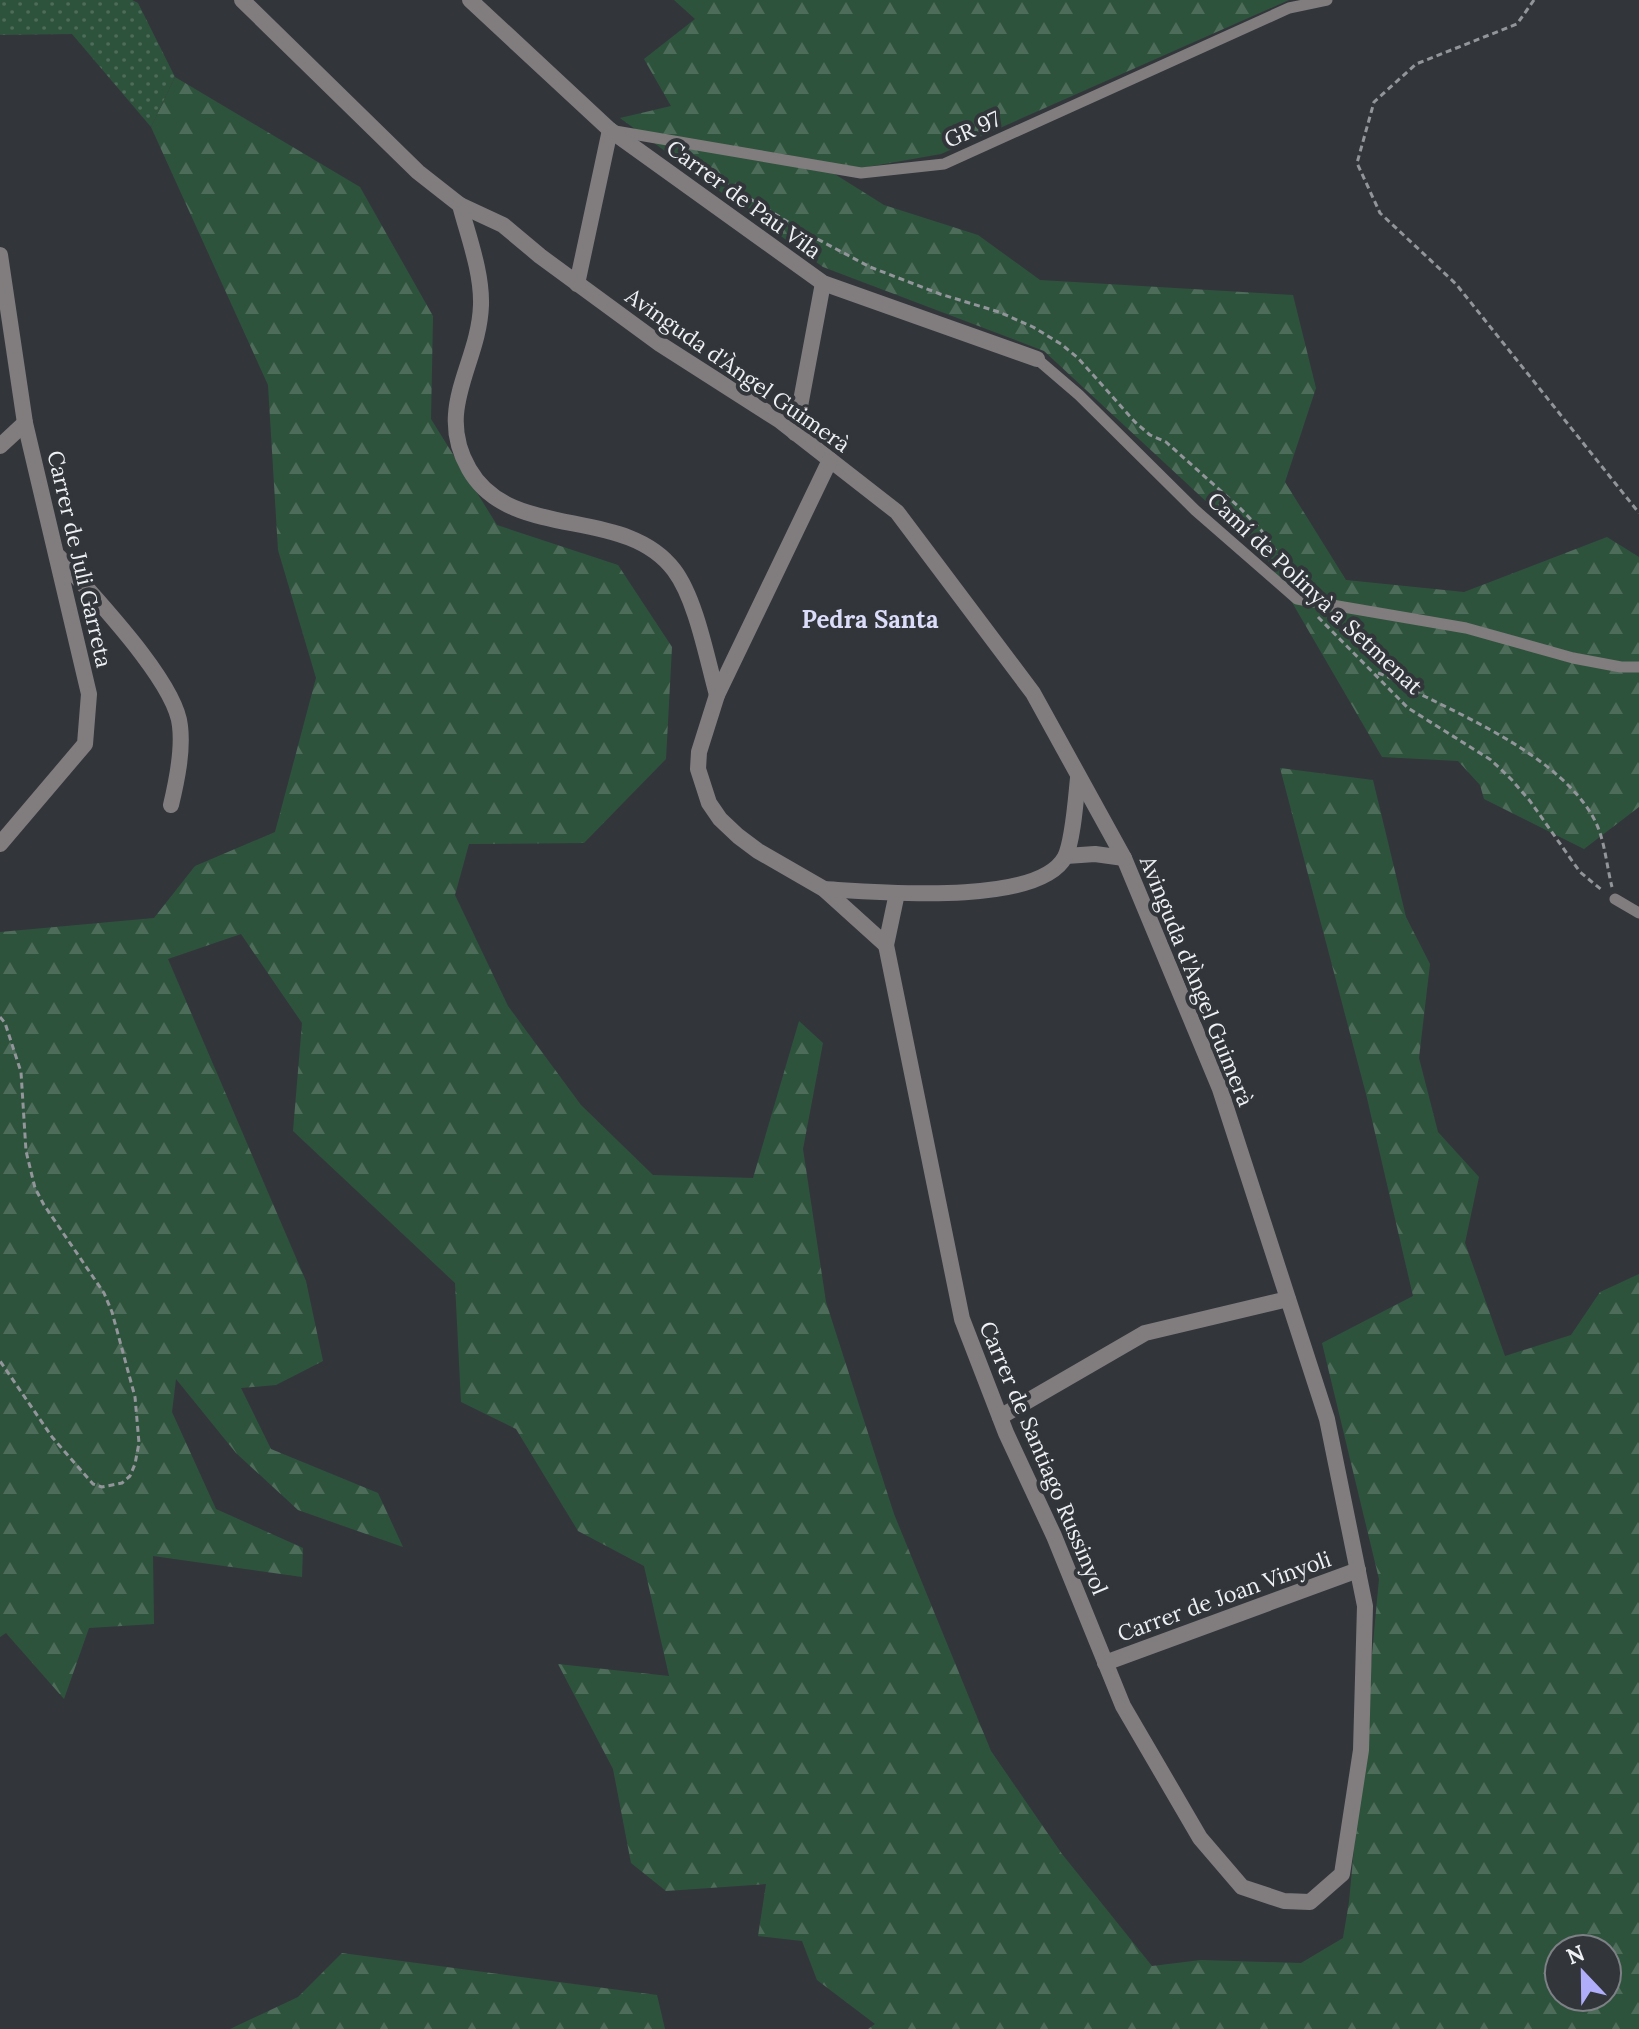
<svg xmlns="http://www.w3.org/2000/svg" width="1639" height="2029" viewBox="0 0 1639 2029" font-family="Lora,serif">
	<defs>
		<pattern id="grass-dots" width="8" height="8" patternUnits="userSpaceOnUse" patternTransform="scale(2)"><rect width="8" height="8" fill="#2e533c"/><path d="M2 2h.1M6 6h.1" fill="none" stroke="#4d6c59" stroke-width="1.8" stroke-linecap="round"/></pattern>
		<pattern id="forest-firs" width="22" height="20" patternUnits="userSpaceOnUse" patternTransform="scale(2)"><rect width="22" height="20" fill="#2e533c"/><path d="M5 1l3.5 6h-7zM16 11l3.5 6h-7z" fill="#4d6c59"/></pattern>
	</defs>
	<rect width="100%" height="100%" fill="#32363b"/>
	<path fill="url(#grass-dots)" d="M0,0H132L138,3L175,77L151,127L72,34L0,35Z"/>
	<g fill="url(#forest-firs)" fill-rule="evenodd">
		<path d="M674,0H1289L941,154L833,173L884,205L978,235L1040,280L1293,295L1316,388L1285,482L1346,580L1464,592L1607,537L1639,557V807L1584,849L1484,799L1480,785L1458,761L1382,757L1265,556L1044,351L823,267L620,118L671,106L644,59L695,19Z"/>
		<path d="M175,77L360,187L433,316L431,419L497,525L618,565L672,647L666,759L584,843L469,844L455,895L508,1006L581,1105L653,1175L753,1178L799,1021L823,1043L803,1149L826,1302L894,1514L991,1751L1062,1854L1152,1966L1201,1960L1301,1963L1343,1938L1349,1902L1379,1579L1322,1343L1413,1296L1366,1094L1280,768L1373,780L1406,917L1430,964L1419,1058L1438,1132L1479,1177L1465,1243L1505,1356L1571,1335L1600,1292L1639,1274V2029H868L875,2024L817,1980L802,1941L758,1936L766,1884L666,1891L631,1863L613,1769L558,1664L669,1676L644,1566L578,1531L516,1429L461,1402L455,1283L293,1131L302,1023L241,934L168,959L306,1281L323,1361L276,1385L241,1388L271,1449L378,1493L403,1547L298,1510L236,1453L176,1379L172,1412L216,1509L303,1548L302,1577L153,1556L154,1624L89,1628L64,1699L6,1633L0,1637V932L154,918L195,866L275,832L316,678L278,550L268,385L151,127ZM1559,1949H1607V1997H1559Z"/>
		<path d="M342,1953L657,1995L665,2029H230L298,1997Z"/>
	</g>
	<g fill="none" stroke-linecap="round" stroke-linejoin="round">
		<g stroke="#92959a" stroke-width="3" stroke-dasharray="6 4" stroke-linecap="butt">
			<path d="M1534,0L1517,24L1416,64L1374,102L1357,163L1380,213L1456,284L1639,513"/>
			<path d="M696,170L721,181L806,233L870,267L940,294L999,312L1033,327L1061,344L1078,358L1135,422L1150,435L1166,442L1240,508L1261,530L1293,575"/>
			<path d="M1318,617L1408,708L1491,760L1511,779L1530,801L1580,872L1603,891"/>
			<path d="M1378,673C1396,679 1409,689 1426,697C1481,724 1562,762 1593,817C1605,838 1606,864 1612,887"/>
			<path d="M0,1017L5,1023L21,1072L26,1151L35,1188L44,1205L104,1293L112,1312L135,1397L139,1443L135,1464L130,1476L122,1483L102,1487L93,1484L52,1437L0,1361"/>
		</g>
		<g stroke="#817d7e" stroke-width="11">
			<path d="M615,131L861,173L944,164L1289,8L1327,0"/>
			<path d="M1037,359L1079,395L1195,510L1297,599L1466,628L1573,658L1621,667H1639"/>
			<path d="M1615,899L1639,913"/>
		</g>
		<g stroke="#817d7e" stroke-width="16">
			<path d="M242,0L418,172L460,205L503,225L540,256L660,344L779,420L897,512L1033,693L1124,858L1220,1089L1327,1419L1365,1606L1361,1750L1342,1874L1310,1902L1284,1901L1242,1887L1200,1838L1123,1706L1054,1536L1006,1433L962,1319L886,945L897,893"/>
			<path d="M470,0L610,130L823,283L1037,359"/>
			<path d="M460,205C468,236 482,272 481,305C479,365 434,408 469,469C511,543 624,504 674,570C696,599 707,659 717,695"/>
			<path d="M0,255L25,423L89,694L85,744L0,844"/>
			<path d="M577,284L610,130"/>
			<path d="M795,433L823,283"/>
			<path d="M0,446L25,423"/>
			<path d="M830,460L717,695L699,752L698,769L709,803L720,819L738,836L758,851L824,889L886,945"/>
			<path d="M59,557C90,593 176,681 180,726C183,751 177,780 171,805"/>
			<path d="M1066,856L1095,854L1124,858"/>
			<path d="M824,889C875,892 1038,907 1065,857C1073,841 1076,797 1078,778"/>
			<path d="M1000,1417L1145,1333L1288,1299"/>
			<path d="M1105,1663L1358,1570"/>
		</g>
	</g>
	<g text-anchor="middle" stroke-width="8" stroke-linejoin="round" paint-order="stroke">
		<g font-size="22" fill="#eef0f4" stroke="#32363b">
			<text transform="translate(972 129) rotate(-24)" y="8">GR 97</text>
			<text transform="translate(744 199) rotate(36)" y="8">Carrer de Pau Vila</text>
			<text transform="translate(738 370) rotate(35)" y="8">Avinguda d'Àngel Guimerà</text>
			<text transform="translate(80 559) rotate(77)" y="8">Carrer de Juli Garreta</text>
			<text transform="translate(1315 593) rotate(43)" y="8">Camí de Polinyà a Setmenat</text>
			<text transform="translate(1197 981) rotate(68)" y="8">Avinguda d'Àngel Guimerà</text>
			<text transform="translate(1044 1458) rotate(67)" y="8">Carrer de Santiago Russinyol</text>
			<text transform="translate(1224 1596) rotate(-20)" y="8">Carrer de Joan Vinyoli</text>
		</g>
		<g font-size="24" font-weight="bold" fill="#dbdcf9" stroke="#32363b">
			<text x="870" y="628">Pedra Santa</text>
		</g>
	</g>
	<g transform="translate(1583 1973) rotate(338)"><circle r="38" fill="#32363b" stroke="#7d8085" stroke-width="2"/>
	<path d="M0-6L14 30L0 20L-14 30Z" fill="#b0aefa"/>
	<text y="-12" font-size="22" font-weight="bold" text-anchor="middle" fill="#eef0f4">N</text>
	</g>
</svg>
